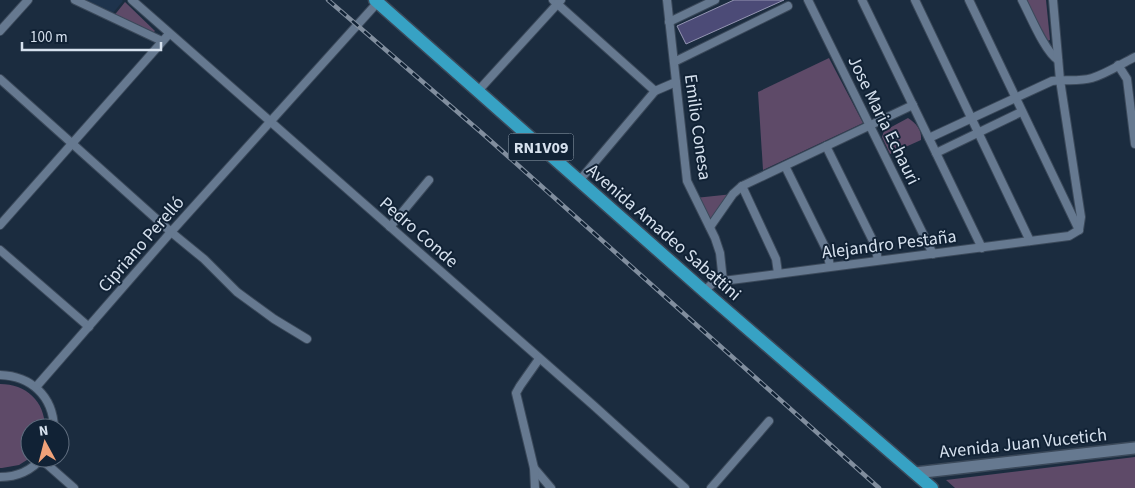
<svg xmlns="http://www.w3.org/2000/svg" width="1135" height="488" viewBox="0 0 1135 488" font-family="'Source Sans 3',sans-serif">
	<rect width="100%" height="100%" fill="#1b2c3f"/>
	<path fill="#1e334c" d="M82,0H122L123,1L112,14Z"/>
	<g fill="#5e4a68">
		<path d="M1026,0H1046L1050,40L1047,41Z"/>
		<path d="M125,2L155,31L152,34L113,17Z"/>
		<path d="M829,58L863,123L763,170L758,92Z"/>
		<path d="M908,118C916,123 922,130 921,140L890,154L882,137L884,131Z"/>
		<path d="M733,194L710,227L695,198Z"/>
		<path d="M0,384C26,384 45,401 45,428H30V458L19,465L2,468H0Z"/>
		<path d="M1135,457V488H955L946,480Z"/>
	</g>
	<path fill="#4c4b77" stroke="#9596b3" d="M734,0H784L686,44L677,26Z"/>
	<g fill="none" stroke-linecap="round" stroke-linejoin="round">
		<defs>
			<g id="minor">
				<path d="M75,0L162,41"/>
				<path d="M132,0L593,405L685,488"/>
				<path d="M553,0L655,91"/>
				<path d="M667,0L687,181L715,238L720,253L723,281"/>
				<path d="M808,0L933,254"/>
				<path d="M862,0L982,248"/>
				<path d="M915,0L1030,241"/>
				<path d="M969,0L1079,230"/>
				<path d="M1022,0C1030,15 1045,52 1058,60"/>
				<path d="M1053,0L1060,80L1081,217L1079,230"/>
				<path d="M669,22L715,0"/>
				<path d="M0,31L28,0"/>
				<path d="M674,62L788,6"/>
				<path d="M1118,65L1127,79L1135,144"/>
				<path d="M0,79L171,232L204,259L237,292L274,319L307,339"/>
				<path d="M478,91L561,0"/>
				<path d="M929,138L1052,81C1065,79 1078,82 1092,78C1106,74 1121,64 1135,57"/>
				<path d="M826,146L875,245L878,260"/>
				<path d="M936,153L1021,112"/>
				<path d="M785,166L827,251L830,266"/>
				<path d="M579,181L655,91L676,82"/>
				<path d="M742,186L776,259L778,273"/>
				<path d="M0,225L169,34"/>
				<path d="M390,227L429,180"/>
				<path d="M710,227L733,194L742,186L913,105"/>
				<path d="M0,250L89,327"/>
				<path d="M704,291L713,283L723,281L1069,236L1079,230"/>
				<path d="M0,375C31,376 53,396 54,428"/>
				<path d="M36,387L171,232L378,2"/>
				<path d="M41,459L74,488"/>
				<path d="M534,468L551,488"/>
				<path d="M0,477C17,477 31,471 42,458"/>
				<path d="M535,488L534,468L516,393L520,386L539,359"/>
				<path d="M711,488L769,421"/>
			</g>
			<path id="secondary" d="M915,473L1135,448"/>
			<path id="primary" d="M375,0L704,291L932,488"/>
		</defs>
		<use href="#minor" stroke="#3b495a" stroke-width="10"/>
		<use href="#secondary" stroke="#3b495a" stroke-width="14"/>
		<use href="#primary" stroke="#3b495a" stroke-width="15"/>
		<use href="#minor" stroke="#667990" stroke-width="8"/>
		<use href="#secondary" stroke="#667990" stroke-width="11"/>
		<use href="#primary" stroke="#37a2c4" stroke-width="12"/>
		<defs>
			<path id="rail" d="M328,0L483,134L879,488"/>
		</defs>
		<use href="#rail" stroke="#818e9e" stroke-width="4.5"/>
		<use href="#rail" stroke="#112235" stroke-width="2.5" stroke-dasharray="8" stroke-linecap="butt"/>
	</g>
	<g text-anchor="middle" stroke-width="4" stroke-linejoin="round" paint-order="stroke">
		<rect fill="#112235" stroke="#9ba8b6" stroke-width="1" x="508.5" y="133.5" width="65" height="27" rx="4"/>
		<g font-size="16" font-weight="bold" fill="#d6e1ee">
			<text x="541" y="153">RN1V09</text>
		</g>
		<g font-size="18" fill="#d6e1ee" stroke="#112235">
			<text transform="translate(884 120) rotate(64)" y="6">Jose Maria Echauri</text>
			<text transform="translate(698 127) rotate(82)" y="6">Emilio Conesa</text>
			<text transform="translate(419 232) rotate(41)" y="6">Pedro Conde</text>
			<text transform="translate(664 232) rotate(41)" y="6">Avenida Amadeo Sabattini</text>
			<text transform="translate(141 244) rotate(-49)" y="6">Cipriano Perelló</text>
			<text transform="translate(889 244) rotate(-7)" y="6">Alejandro Pestaña</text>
			<text transform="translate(1023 443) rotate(-6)" y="6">Avenida Juan Vucetich</text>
		</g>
	</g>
	<g transform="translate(45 443) rotate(353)"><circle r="24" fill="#112235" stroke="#606e7f"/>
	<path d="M0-4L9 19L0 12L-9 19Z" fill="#f0a279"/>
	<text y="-8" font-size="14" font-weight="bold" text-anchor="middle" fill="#d6e1ee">N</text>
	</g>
	<path d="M22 42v8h139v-8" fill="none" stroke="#d6e1ee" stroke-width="2.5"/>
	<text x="30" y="42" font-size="15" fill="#d6e1ee" stroke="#112235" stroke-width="4" paint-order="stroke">100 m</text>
</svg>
